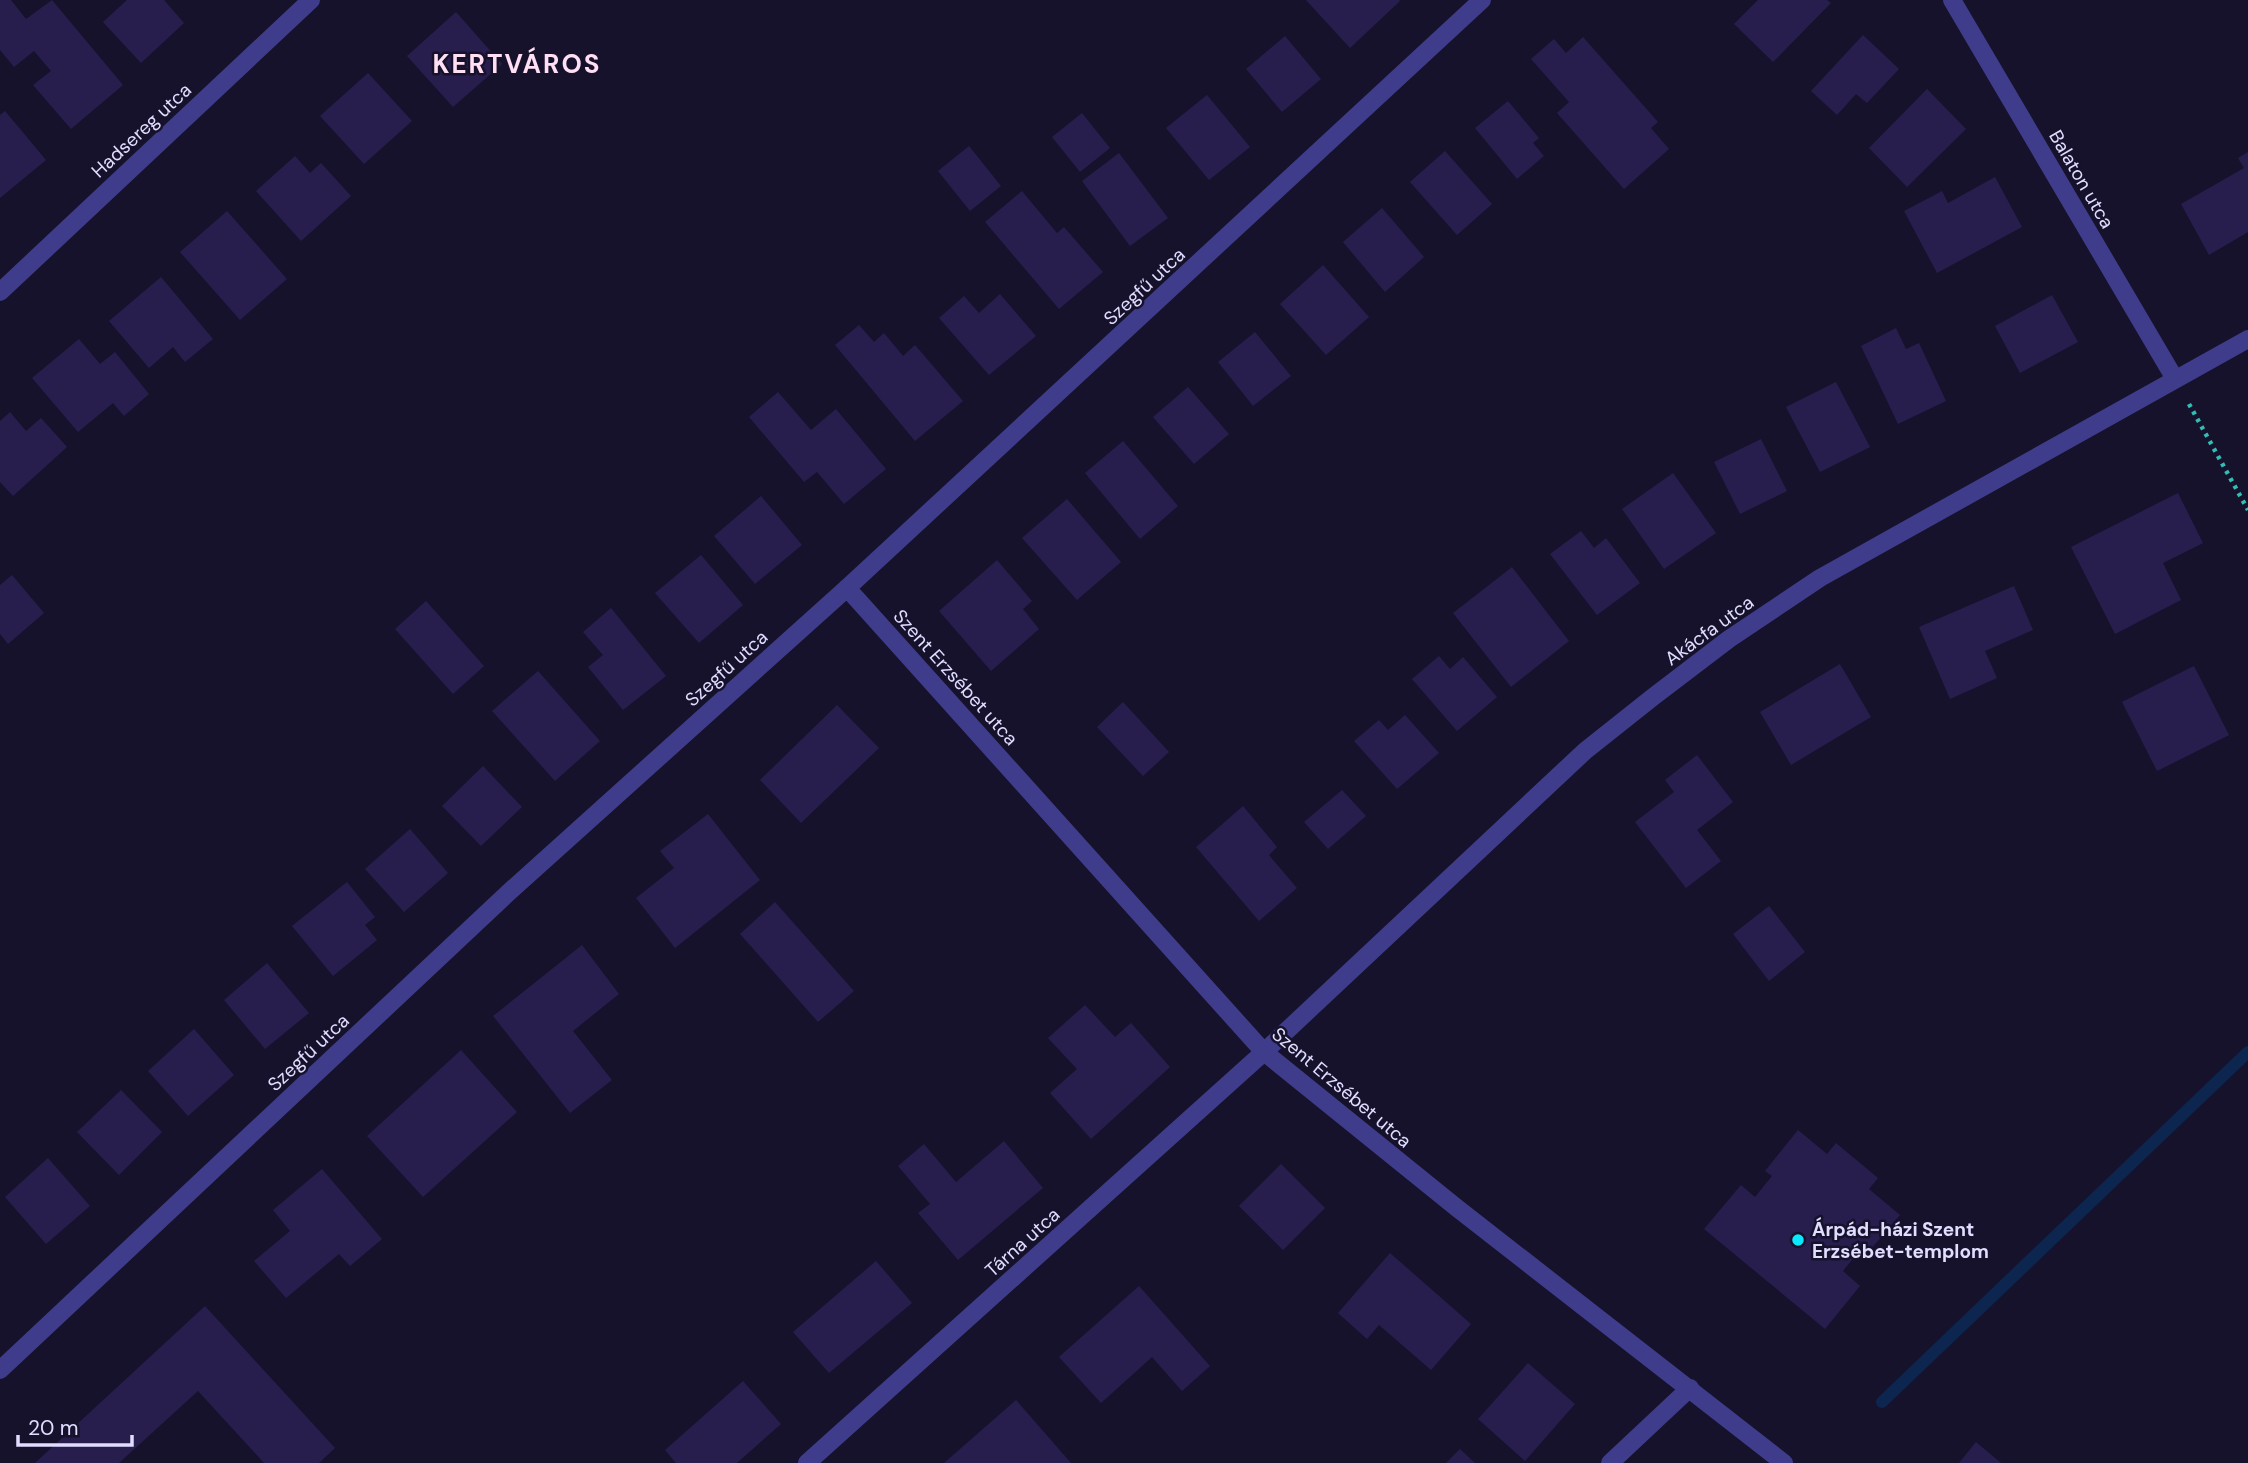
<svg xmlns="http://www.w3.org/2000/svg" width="2248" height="1463" viewBox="0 0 2248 1463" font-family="'DM Sans',sans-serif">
	<rect width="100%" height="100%" fill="#16122c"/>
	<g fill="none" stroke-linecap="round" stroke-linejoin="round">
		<path stroke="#0d264f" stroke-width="12" d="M1882,1402L2248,1052"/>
	</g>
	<g fill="#271e4d">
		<path d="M0,0H11L26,19L52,0L123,85L71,129L33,85L51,71L34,51L14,67L0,50Z"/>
		<path d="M127,0H164L184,23L141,63L103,22Z"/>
		<path d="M1306,0H1399L1400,1L1350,48Z"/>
		<path d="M1758,0H1827L1831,3L1773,62L1734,24Z"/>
		<path d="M456,12L502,64L453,107L407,56Z"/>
		<path d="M1863,35L1899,69L1867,103L1856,94L1837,115L1811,91Z"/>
		<path d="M1285,36L1321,79L1282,112L1246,69Z"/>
		<path d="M1583,37L1658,122L1651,128L1669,149L1624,189L1557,113L1569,102L1531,59L1554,39L1566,53Z"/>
		<path d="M368,73L412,121L364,164L320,116Z"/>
		<path d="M1927,89L1966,129L1907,187L1869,148Z"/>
		<path d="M1207,95L1250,147L1209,180L1166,128Z"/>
		<path d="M1508,101L1539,138L1533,143L1544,156L1517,179L1475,128Z"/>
		<path d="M5,111L46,160L0,198V115Z"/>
		<path d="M1082,113L1110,148L1080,172L1052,137Z"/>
		<path d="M969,146L1001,186L970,211L938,171Z"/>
		<path d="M1445,151L1492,204L1457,235L1410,182Z"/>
		<path d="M2248,152V232L2209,255L2181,204L2244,168L2238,158Z"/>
		<path d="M1119,153L1168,218L1130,246L1082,181Z"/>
		<path d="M295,156L310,173L321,163L351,196L301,241L256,191Z"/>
		<path d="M1995,177L2022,227L1937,273L1904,211L1942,191L1948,203Z"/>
		<path d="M1022,191L1057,233L1064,227L1103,272L1059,309L985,222Z"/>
		<path d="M1382,208L1424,257L1385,292L1343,242Z"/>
		<path d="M227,211L287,279L240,320L180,252Z"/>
		<path d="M1323,265L1369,317L1326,355L1280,304Z"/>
		<path d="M161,277L213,339L185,362L173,347L149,368L109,321Z"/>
		<path d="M1000,294L1036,336L989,375L939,318L964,296L979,313Z"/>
		<path d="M2052,295L2078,342L2020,373L1995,326Z"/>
		<path d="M859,325L874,342L884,333L903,356L915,345L963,401L915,441L835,345Z"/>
		<path d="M1896,328L1906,349L1919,343L1946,401L1898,424L1861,346Z"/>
		<path d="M1255,332L1291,376L1253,406L1218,362Z"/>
		<path d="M79,339L100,364L115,352L149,394L124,416L113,403L78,432L32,378Z"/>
		<path d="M1836,382L1870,447L1820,472L1786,407Z"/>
		<path d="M1188,387L1229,434L1194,464L1153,417Z"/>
		<path d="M778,392L811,430L836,409L886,469L844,504L817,472L804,482L749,417Z"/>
		<path d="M10,412L26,431L41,418L67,447L13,496L0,482V421Z"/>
		<path d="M1761,439L1787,491L1740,514L1714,462Z"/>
		<path d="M1123,441L1178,506L1140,539L1085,473Z"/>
		<path d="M1673,473L1716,533L1664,569L1622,509Z"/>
		<path d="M2178,493L2203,543L2163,563L2181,600L2115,634L2071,547Z"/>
		<path d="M761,496L802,545L755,584L714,536Z"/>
		<path d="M1067,499L1121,562L1077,600L1022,538Z"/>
		<path d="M1581,531L1594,548L1606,538L1640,583L1597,615L1550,554Z"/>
		<path d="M701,555L743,605L699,643L655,593Z"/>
		<path d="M997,560L1032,601L1023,609L1039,629L991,671L939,611Z"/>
		<path d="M1512,567L1569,641L1511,687L1453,613Z"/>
		<path d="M12,575L44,613L8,644L0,634V585Z"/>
		<path d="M2014,586L2033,630L1985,651L1997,678L1950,699L1919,627Z"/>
		<path d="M426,601L484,666L453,694L395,629Z"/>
		<path d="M611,608L666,676L623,710L588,667L603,655L583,632Z"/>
		<path d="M1439,656L1450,669L1463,657L1497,697L1457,731L1412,679Z"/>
		<path d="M1840,664L1871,717L1791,765L1760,712Z"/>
		<path d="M2194,666L2229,735L2157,771L2122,702Z"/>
		<path d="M538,671L600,741L555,781L492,711Z"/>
		<path d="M1123,702L1169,752L1143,776L1097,727Z"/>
		<path d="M837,705L879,748L801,823L760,780Z"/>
		<path d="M1405,715L1439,753L1397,789L1354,741L1379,720L1388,730Z"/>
		<path d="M1697,755L1733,802L1697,830L1721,861L1686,888L1635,822L1674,792L1665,780Z"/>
		<path d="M483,766L522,807L481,846L442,806Z"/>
		<path d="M1342,790L1366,816L1328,849L1304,822Z"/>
		<path d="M1243,806L1277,847L1269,855L1297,888L1259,921L1196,847Z"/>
		<path d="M708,814L760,880L675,948L636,898L674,868L660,851Z"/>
		<path d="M410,829L448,873L404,912L365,869Z"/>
		<path d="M347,882L375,917L365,925L377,940L333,976L292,926Z"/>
		<path d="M775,902L854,991L818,1022L740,934Z"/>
		<path d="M1769,906L1805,952L1769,981L1733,934Z"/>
		<path d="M582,945L619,994L573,1031L612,1080L570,1113L493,1016Z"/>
		<path d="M267,963L309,1013L265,1049L224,1000Z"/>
		<path d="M1085,1005L1115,1037L1131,1023L1170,1067L1091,1139L1050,1093L1077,1069L1048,1038Z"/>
		<path d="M194,1029L234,1075L188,1116L148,1071Z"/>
		<path d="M461,1050L517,1112L423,1197L367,1136Z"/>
		<path d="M121,1090L162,1132L119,1175L77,1132Z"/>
		<path d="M1798,1130L1827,1154L1836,1143L1878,1178L1869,1189L1900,1215L1865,1256L1859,1251L1843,1271L1860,1286L1825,1329L1704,1229L1741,1185L1755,1197L1772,1176L1765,1171Z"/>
		<path d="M1004,1141L1043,1188L958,1260L918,1213L930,1204L898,1166L924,1144L956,1182Z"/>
		<path d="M48,1158L90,1206L46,1244L5,1197Z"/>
		<path d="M1281,1164L1325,1208L1283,1250L1239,1206Z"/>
		<path d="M322,1169L382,1239L350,1266L339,1254L286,1298L254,1261L290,1231L273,1210Z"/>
		<path d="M1390,1253L1471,1324L1431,1370L1379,1325L1367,1339L1338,1313Z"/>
		<path d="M876,1261L912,1303L829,1373L793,1332Z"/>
		<path d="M1139,1286L1210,1366L1182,1391L1152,1357L1101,1403L1059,1357Z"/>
		<path d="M205,1306L335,1448L319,1463H264L198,1391L119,1463H35Z"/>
		<path d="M1528,1363L1575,1404L1525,1461L1478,1419Z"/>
		<path d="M743,1381L781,1424L737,1463H676L665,1450Z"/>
		<path d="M1016,1400L1071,1463H944Z"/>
		<path d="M1976,1442L2001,1463H1959Z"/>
		<path d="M1460,1449L1475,1463H1446Z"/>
	</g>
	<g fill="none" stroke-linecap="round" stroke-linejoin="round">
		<path stroke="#31beb5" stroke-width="4.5" stroke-dasharray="3.5 5" stroke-linecap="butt" d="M2189,404L2248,510"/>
		<g stroke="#3f3d8b" stroke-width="18">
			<path d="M1952,0L2175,379"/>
			<path d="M0,292L311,0"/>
			<path d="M847,588L1264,1052L1457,1208L1784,1463"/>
			<path d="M0,1370L508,893L847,588L1482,0"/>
			<path d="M807,1463L1264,1052L1585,751L1653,697L1729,639L1820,578L2248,339"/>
			<path d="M1610,1463L1690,1388"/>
		</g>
	</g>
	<circle fill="#09e8fe" stroke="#16122c" stroke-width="2.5" cx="1798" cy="1240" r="7"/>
	<g text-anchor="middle" stroke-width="5" stroke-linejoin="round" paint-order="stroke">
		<g font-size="19" fill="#e0ddff" stroke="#16122c">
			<text transform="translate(141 130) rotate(-43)" y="7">Hadsereg utca</text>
			<text transform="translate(2082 179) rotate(60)" y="7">Balaton utca</text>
			<text transform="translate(1144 286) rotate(-43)" y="7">Szegfű utca</text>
			<text transform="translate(1709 630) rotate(-36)" y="7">Akácfa utca</text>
			<text transform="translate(726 668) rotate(-42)" y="7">Szegfű utca</text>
			<text transform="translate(956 677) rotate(48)" y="7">Szent Erzsébet utca</text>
			<text transform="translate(308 1052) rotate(-43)" y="7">Szegfű utca</text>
			<text transform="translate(1342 1087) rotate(40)" y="7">Szent Erzsébet utca</text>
			<text transform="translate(1022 1242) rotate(-42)" y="7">Tárna utca</text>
		</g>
		<g font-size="19" font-weight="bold" fill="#e0ddff" stroke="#16122c" text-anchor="start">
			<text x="1812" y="1236">Árpád-házi Szent<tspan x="1812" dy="22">Erzsébet-templom</tspan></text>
		</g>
		<g font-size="26" font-weight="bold" letter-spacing="2" fill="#ffdff3" stroke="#16122c">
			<text x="517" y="73">KERTVÁROS</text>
		</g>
	</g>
	<path d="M18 1435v10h114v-10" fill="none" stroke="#e0ddff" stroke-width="3.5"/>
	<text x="28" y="1435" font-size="21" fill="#e0ddff" stroke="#16122c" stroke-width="5" paint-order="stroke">20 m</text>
</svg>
